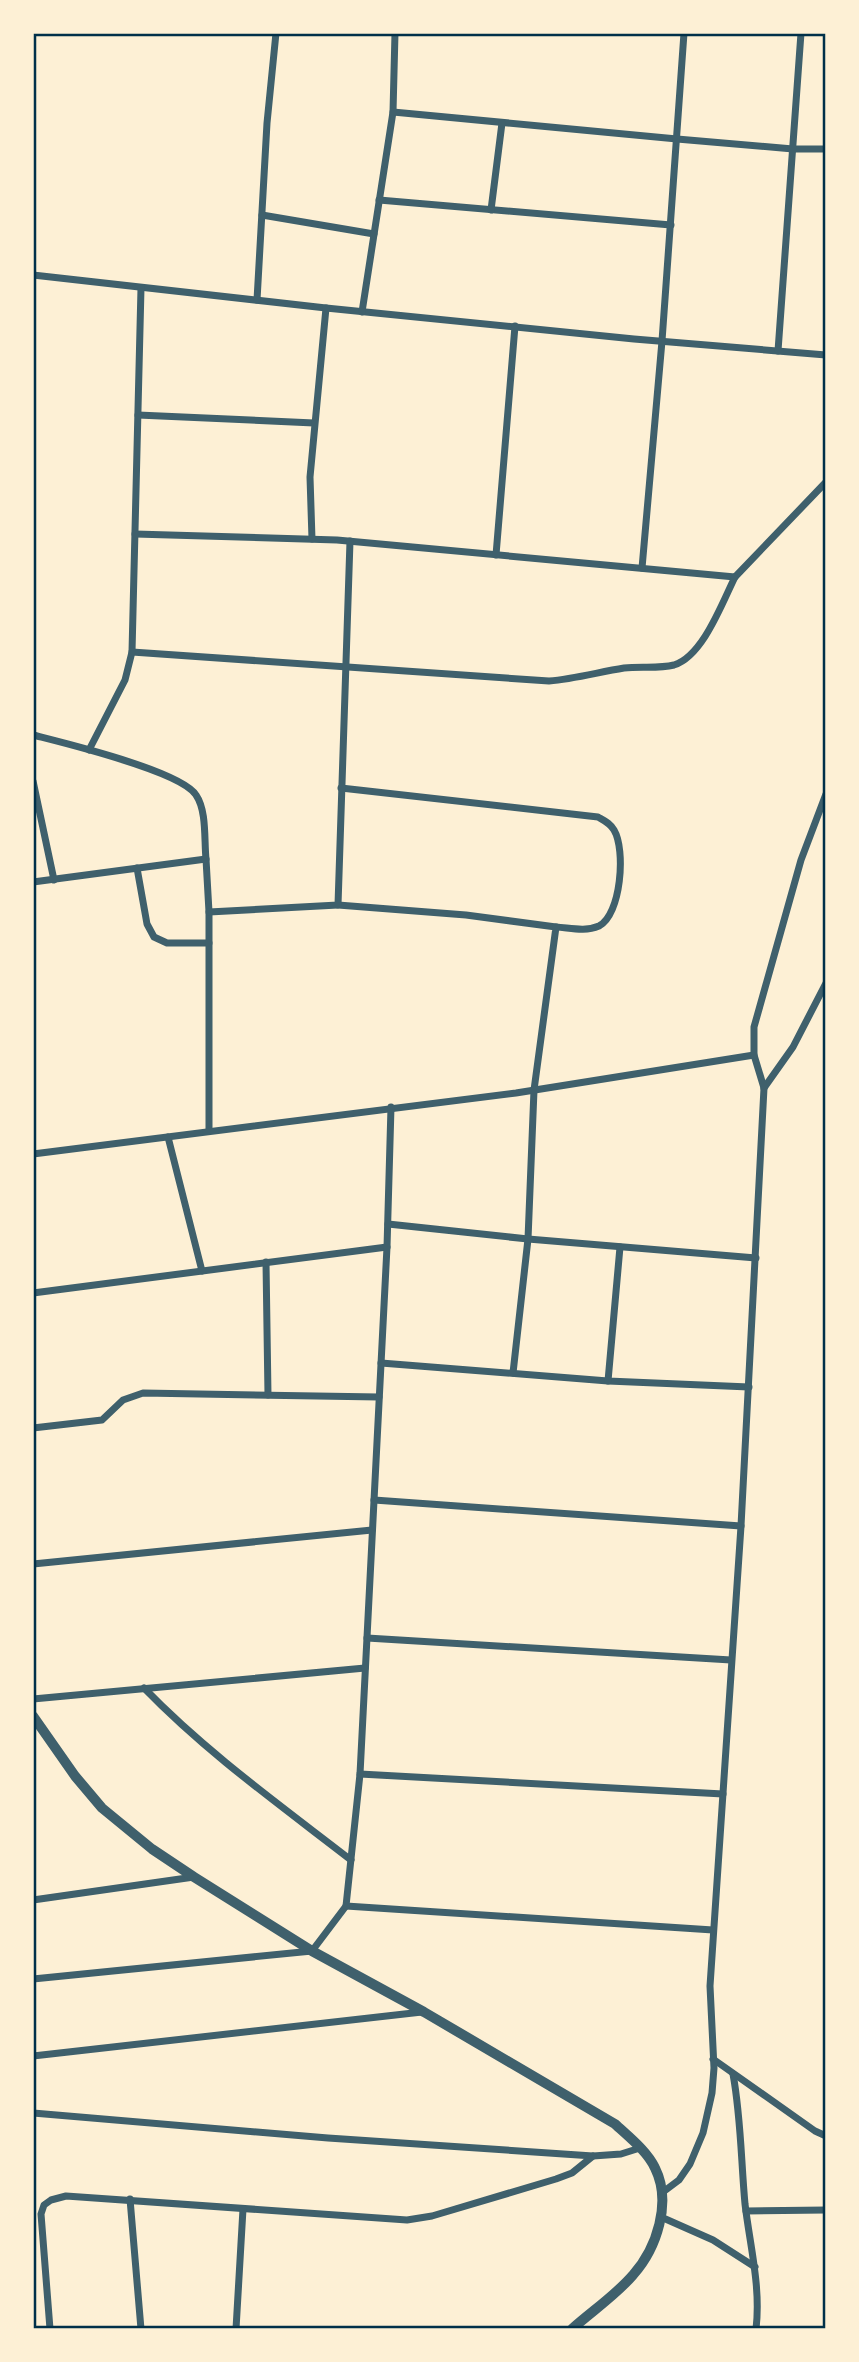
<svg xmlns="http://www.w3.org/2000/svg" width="859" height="2362" viewBox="0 0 859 2362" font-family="'Golos Text',sans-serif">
	<rect width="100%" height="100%" fill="#fdf0d5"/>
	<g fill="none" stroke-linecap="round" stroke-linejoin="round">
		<g stroke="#3f606c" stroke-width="7">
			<path d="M393,112L677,139L793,149H826"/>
			<path d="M379,200L671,225"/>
			<path d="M491,210L502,123"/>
			<path d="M262,215L374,234"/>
			<path d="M33,275L326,308L634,339L826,355"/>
			<path d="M257,300L267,123L276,33"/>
			<path d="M362,312L393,112L395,33"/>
			<path d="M778,351L801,33"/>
			<path d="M138,415L314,423"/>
			<path d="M135,534L337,540L735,577L826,482"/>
			<path d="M312,539L310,477L326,308"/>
			<path d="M496,555L515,326"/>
			<path d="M642,568L662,341L684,33"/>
			<path d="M132,652L549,681C574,679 599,672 624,668C641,666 658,669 674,665C703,656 722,603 735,577"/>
			<path d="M33,735C64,743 181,771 196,795C207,811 204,840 206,859"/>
			<path d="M89,750L125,680L132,652L141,288"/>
			<path d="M33,781L54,880"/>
			<path d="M341,788L598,817C605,821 610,823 614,830C626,850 621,915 599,926C585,932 571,928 556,927"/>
			<path d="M137,868L147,924L154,937L167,943H209"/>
			<path d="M33,882L206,859L209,912V1131"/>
			<path d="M338,905L466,915L556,927L534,1090L528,1239L513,1373"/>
			<path d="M209,912L338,905L350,541"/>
			<path d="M764,1088L793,1047L826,983"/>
			<path d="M168,1137L202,1271"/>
			<path d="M33,1154L516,1093L754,1055"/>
			<path d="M388,1224L528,1239L756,1258"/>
			<path d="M266,1262L268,1395"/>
			<path d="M33,1293L387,1247"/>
			<path d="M381,1363L608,1381L749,1387"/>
			<path d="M608,1381L620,1247"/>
			<path d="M33,1428L102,1420L123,1400L143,1393L379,1397"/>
			<path d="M374,1500L741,1526"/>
			<path d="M33,1564L372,1530"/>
			<path d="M367,1638L731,1660"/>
			<path d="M144,1688C206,1752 280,1805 351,1860"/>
			<path d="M33,1699L365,1668"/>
			<path d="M360,1774L723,1794"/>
			<path d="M33,1900L194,1877"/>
			<path d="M346,1906L713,1930"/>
			<path d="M33,1979L312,1951L346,1906L360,1774L387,1247L391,1107"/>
			<path d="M33,2056L422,2012"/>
			<path d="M713,2059L815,2131L826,2136"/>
			<path d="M733,2074C741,2117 741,2161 745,2204C750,2246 761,2287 756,2329"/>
			<path d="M33,2113L328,2138L593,2156L621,2154L640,2148"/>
			<path d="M663,2192L679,2180L690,2164L703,2133L712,2093L714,2068L710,1986L741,1526L764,1088L754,1055V1027L801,860L826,794"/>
			<path d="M130,2199L141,2329"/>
			<path d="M746,2211L826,2210"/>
			<path d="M661,2217L713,2240L755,2267"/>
			<path d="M50,2329L41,2214L44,2205L51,2200L66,2196L407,2220L432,2216L556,2179L572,2173L593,2156"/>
			<path d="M236,2329L243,2209"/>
		</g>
		<path stroke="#3f606c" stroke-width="10" d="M33,1716L75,1776L102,1808L152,1849L194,1877L312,1951L424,2012L615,2124C629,2137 647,2151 655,2168C672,2202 657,2248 633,2275C616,2295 592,2311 572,2329"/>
	</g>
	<rect width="859" height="2362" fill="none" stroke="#fdf0d5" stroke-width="70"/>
	<rect x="35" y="35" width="789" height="2292" fill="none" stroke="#003049" stroke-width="2.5"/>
</svg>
